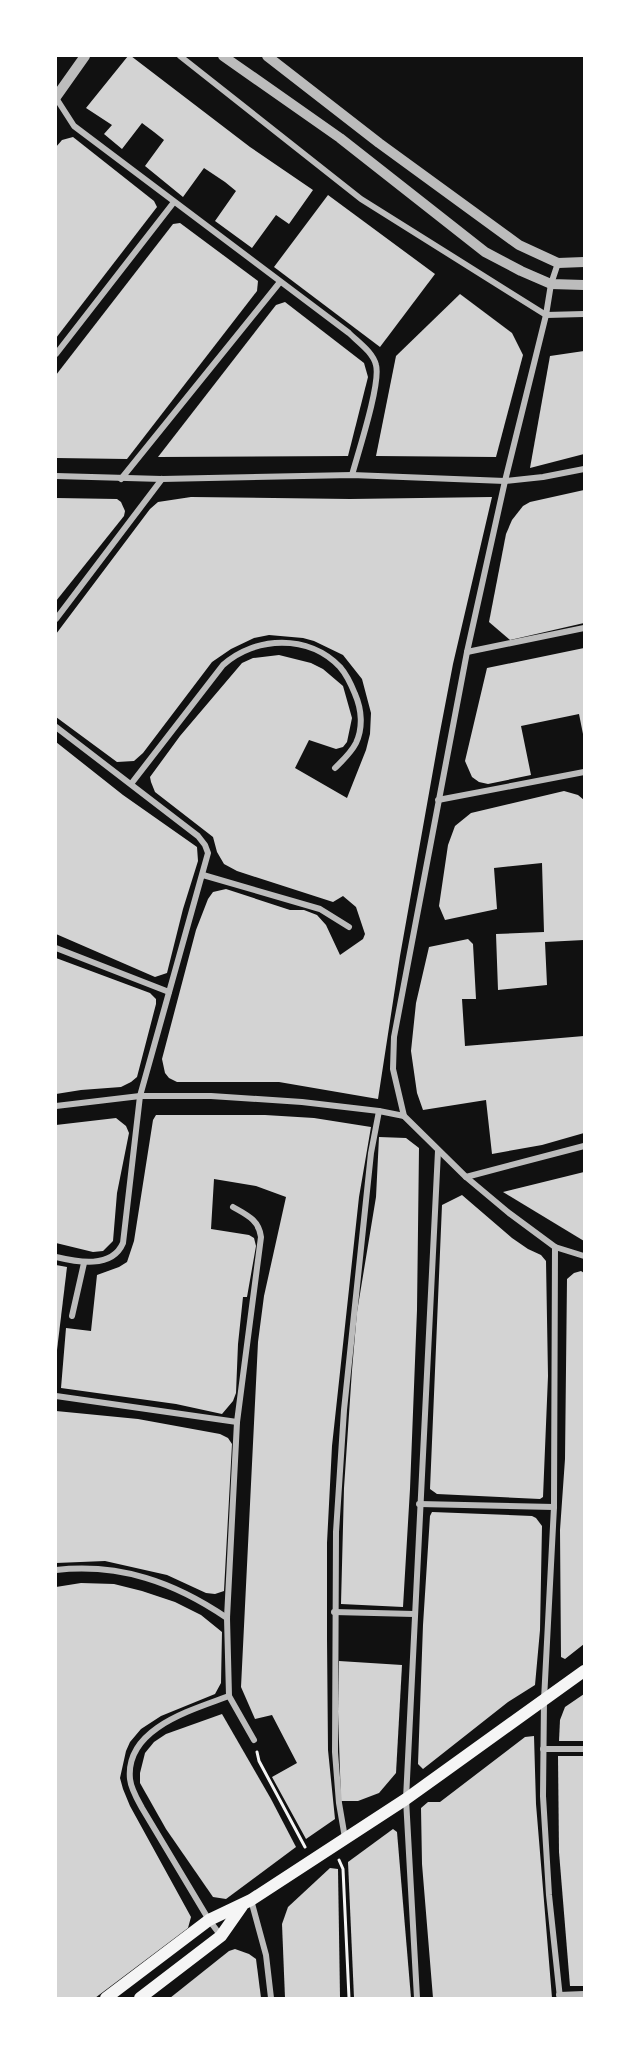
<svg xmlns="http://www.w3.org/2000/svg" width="640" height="2054" viewBox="0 0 640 2054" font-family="'Source Sans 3',sans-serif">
	<rect width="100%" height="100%" fill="#111"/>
	<g fill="#d3d3d3">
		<path d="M128,56H131L250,147L313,190L289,224L276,215L252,248L215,221L236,191L225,182L204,168L183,197L145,166L164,140L154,132L142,123L122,149L104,134L112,125L86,108Z"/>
		<path d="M73,137L154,201L157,207L56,338V147L62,140Z"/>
		<path d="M328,195L435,274L380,347L274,267Z"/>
		<path d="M180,223L258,281L257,291L127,459L56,458V375L173,224Z"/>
		<path d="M460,294L512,333L523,355L496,457L376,456L396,356Z"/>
		<path d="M285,302L364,363L368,377L348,456L158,457L276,305Z"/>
		<path d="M584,351V454L530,468L550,356Z"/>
		<path d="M584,490V623L510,640L489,622L506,534L512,520L523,506L530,502Z"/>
		<path d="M191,497L350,499L492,497L453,664L439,737L400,956L378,1099L279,1082H177L169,1078L165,1073L162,1059L196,930L208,899L213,892L226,889L290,910H304L317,915L326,925L340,955L363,939L365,934L356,907L343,896L333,902L237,871L224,864L217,852L213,837L155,792L151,782L150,777L180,736L242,663L253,658L279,655L311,663L323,669L343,686L352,718L347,742L343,747L336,749L309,740L295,768L347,798L366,750L370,734L371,713L362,679L343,655L314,641L303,638L269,635L254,638L231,649L212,662L143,753L134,761L117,762L56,717V634L150,509L158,502Z"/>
		<path d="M56,498L117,499L121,502L125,511L124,516L56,601Z"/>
		<path d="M584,648V739L579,714L521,726L531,775L488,784L479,782L472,777L465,761L487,668Z"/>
		<path d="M56,742L123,795L197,847L198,861L183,909L167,973L155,977L56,934Z"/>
		<path d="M564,791L578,795L584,800V940L545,942L547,985L498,990L496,934L544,932L542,863L494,868L497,909L445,920L439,906L448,845L455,826L471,813Z"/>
		<path d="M468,939L473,944L476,999H462L465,1046L584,1036V1133L542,1145L492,1154L486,1100L423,1110L417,1093L411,1051L416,1003L429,947Z"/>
		<path d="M56,958L150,993L156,999V1004L137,1077L131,1082L121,1087L81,1090L56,1094Z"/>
		<path d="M156,1115H265L314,1118L371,1127L359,1197L332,1446L327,1543V1639L328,1750L335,1819L306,1839L272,1777L297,1763L272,1715L255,1719L241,1687L258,1342L264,1296L286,1197L256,1186L214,1179L211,1229L249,1235L254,1238L256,1246L247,1297H243L238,1344L236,1393L233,1401L222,1414L176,1404L61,1388L66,1328L91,1331L97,1275L119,1267L127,1262L134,1241L153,1120Z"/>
		<path d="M116,1118L126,1126L129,1133L117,1193L113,1241L103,1251L93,1252L56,1243V1125Z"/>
		<path d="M379,1137L406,1138L419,1148L417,1310L410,1489L403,1607L341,1604L344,1488L352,1370L357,1312L376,1197Z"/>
		<path d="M584,1172V1241L503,1192Z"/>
		<path d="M462,1195L512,1238L528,1249L541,1255L546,1261L548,1376L543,1497L540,1499L437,1494L430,1489L442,1205Z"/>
		<path d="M56,1265L67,1267L57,1350H56Z"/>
		<path d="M581,1271L584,1273V1644L565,1659L561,1657L560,1530L565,1459L567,1279L574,1273Z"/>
		<path d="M56,1411L138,1419L220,1434L228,1438L232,1444L224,1591L215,1594L206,1593L167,1575L105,1561L56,1563Z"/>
		<path d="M432,1512L532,1516L536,1518L542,1526L540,1630L535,1685L508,1702L423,1769L418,1764L423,1625L430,1516Z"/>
		<path d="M81,1583L114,1584L142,1591L175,1602L201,1615L222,1632L221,1683L215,1694L161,1716L141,1729L130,1742L126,1751L120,1778L123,1789L130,1806L191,1917L188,1928L95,1998H56V1587Z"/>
		<path d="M339,1661L402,1665L396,1773L379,1793L358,1801H341L338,1712Z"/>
		<path d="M584,1694V1741H559L560,1720L565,1707Z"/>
		<path d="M222,1714L271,1799L296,1847L226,1899L213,1897L166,1829L140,1783V1773L145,1753L154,1742L166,1734Z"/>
		<path d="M534,1736L536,1804L552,1998H433L422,1864L421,1808L428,1802H440L525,1737Z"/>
		<path d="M558,1756H584V1986H570L559,1852Z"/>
		<path d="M393,1829L397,1832L411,1998H354L348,1862Z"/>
		<path d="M330,1868L338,1869L340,1998H285L282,1924L288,1907Z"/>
		<path d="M235,1949L249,1954L256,1959L261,1998H170L229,1951Z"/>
	</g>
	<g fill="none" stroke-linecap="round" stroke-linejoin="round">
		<g stroke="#f5f5f5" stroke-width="3">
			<path d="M257,1752L259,1761L305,1847"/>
			<path d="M339,1860L343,1869L349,1998"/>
		</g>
		<g stroke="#bcbcbc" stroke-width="6">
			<path d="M180,56L361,199L546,315"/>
			<path d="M56,98L74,126L349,333C358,342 373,352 376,365C381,383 358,453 352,475"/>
			<path d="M558,263L551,284L546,315L505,481L467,652L394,1037L393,1069L404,1116L466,1177L509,1213L555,1247L584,1256"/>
			<path d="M546,315L584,314"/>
			<path d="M56,354L174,202"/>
			<path d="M56,476L162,479L352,475L505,481L543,477L584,469"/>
			<path d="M121,479L280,282"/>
			<path d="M56,619L162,479"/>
			<path d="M467,652L584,628"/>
			<path d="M56,727L198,836L205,845L208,853L140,1096L123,1243C112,1269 77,1262 56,1257"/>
			<path d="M131,784L223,665C255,636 309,634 340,667C347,675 351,684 355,694C362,710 363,728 356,743C351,753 343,760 335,768"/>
			<path d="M438,800L584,772"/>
			<path d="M203,875L320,909L349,927"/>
			<path d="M56,948L169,992"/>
			<path d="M56,1106L140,1096H211L302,1102L379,1111L404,1116"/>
			<path d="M466,1177L584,1146"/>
			<path d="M233,1207C247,1215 259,1220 261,1237L237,1422L227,1618L229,1696L254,1740"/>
			<path d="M555,1247L554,1507L544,1700L543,1796L549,1895L560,1998"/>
			<path d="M72,1316L84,1263"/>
			<path d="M56,1396L237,1422"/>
			<path d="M419,1504L554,1507"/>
			<path d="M56,1570C120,1563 174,1582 227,1618"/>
			<path d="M334,1612L414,1614"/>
			<path d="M543,1749H584"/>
			<path d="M345,1838L339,1803L335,1752L336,1532L344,1410L371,1153L379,1111"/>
			<path d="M251,1900L266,1955L271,1998"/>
			<path d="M221,1936L209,1920L142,1808C137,1799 131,1789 130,1779C125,1728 192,1710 229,1696"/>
			<path d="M559,1995L584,1994"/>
			<path d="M417,1998L406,1799L438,1151"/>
		</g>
		<g stroke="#bcbcbc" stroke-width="10">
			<path d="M223,56L340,138L485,252L521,271L551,284L584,285"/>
			<path d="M267,56L379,143L519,245L558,263L584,262"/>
			<path d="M56,97L85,56"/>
		</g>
		<g stroke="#f5f5f5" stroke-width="12">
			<path d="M106,1998L209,1920L251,1900L406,1799L584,1671"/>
			<path d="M140,1998L221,1936L242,1906"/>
		</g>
	</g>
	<rect width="640" height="2054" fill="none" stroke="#ffffff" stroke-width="114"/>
</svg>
